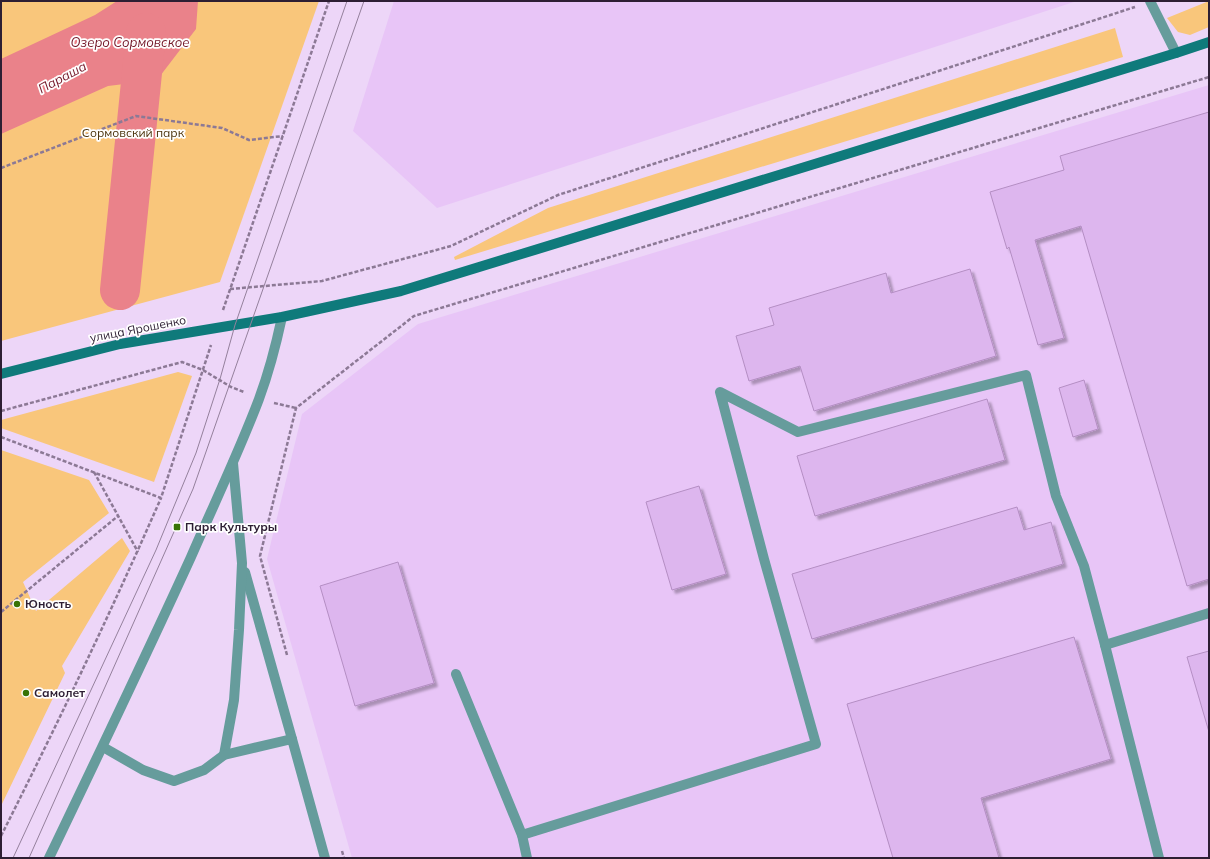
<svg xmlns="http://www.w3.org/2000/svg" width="1210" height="859" viewBox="0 0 1210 859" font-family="Mulish,sans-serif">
	<defs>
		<filter id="shadow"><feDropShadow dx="3.5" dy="3.5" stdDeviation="1" flood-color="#0004"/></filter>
	</defs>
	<rect width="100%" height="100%" fill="#edd6f8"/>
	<g fill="#e8c5f7">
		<path d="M394,1H1077L437,208L353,131Z"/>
		<path d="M1209,85V858H352L267,559L302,414L418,324Z"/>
	</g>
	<g fill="#f9c67b">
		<path d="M1,1H319L220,282L1,341Z"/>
		<path d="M1209,1V27L1190,35L1178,32L1167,18Z"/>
		<path d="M1115,28L1123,57L455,260L454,257L548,208Z"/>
		<path d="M178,372L192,376L154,482L1,428V420Z"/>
		<path d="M1,450L89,480L109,513L23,582L36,611L122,538L130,551L62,666L65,673L1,806Z"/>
	</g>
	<path fill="#ea828a" d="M117,1H198L196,29L157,80L108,86L1,134V59L95,15Z"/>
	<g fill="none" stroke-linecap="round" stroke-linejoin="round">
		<path stroke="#ea828a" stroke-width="40" d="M120,290L146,33"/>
	</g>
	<g fill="#ddb6ee" stroke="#b48ec3" filter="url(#shadow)">
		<path d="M1209,112V579L1187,586L1081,226L1035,240L1064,338L1038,345L1009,247L1007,249L990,192L1064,170L1060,156Z"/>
		<path d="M970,269L996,356L814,411L800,366L749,381L736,336L774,325L769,308L886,273L891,293Z"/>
		<path d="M1084,380L1098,429L1073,437L1059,388Z"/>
		<path d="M987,399L1005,460L815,516L797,456Z"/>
		<path d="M699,486L726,574L672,590L646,502Z"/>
		<path d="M1017,507L1024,530L1051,522L1063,564L812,639L792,574Z"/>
		<path d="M398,562L434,683L355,706L320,586Z"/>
		<path d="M1074,637L1111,759L981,798L999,858H893L847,704Z"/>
		<path d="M1209,651V732L1187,657Z"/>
	</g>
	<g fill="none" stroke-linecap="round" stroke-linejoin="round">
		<g stroke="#8c7995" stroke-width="2.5" stroke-dasharray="4 2" stroke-linecap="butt">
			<path d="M1,168L136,116L222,128L249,140L283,136"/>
			<path d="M230,289L322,281L451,246L558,195L1135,7"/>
			<path d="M223,310L329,1"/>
			<path d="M274,403L296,408"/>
			<path d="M1,411L182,362L203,370L231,387L244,392"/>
			<path d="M1,437L161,498L211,345"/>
			<path d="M94,472L138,552"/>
			<path d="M1,612L118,516"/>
			<path d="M287,655L260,556L296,408L414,316L1209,77"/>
			<path d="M1,836C57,725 111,612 161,498"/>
			<path d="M342,851L344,858"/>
		</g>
		<g stroke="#669c9c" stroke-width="10">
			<path d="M1150,1L1176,53"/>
			<path d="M245,572L292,739"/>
			<path d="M456,674L522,835L527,858"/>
			<path d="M224,755L234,700L239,630L242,563L233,463"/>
			<path d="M522,835L816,744L764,559L720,392L798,432L1026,375L1056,496L1084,566L1105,645"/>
			<path d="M1159,858L1105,645L1209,613"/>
		</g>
		<path stroke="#669c9c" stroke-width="10" d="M103,747L143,770L174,781L204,770L224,755L292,739L325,858"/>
		<path stroke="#669c9c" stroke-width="10" d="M49,858C97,758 145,658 191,557C214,504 239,452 259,399C269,372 276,345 282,317"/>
		<path stroke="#0f7a7b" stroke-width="10" d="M1,374L120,344L282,317L401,291L1176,53L1209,42"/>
		<g stroke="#94809c" stroke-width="1">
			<path d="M13,858L156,550L196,453L220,379L235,325L347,1"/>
			<path d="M29,858L193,489L236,366L364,1"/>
		</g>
	</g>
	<g fill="#387306" stroke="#fff" stroke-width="1.5">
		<rect x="173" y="523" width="8" height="8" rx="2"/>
		<circle cx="17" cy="604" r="4"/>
		<circle cx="26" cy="693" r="4"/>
	</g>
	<g text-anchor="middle" stroke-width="3.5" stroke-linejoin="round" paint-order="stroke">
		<g font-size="12" fill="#4c340d" stroke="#fff">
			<text x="133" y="137">Сормовский парк</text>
		</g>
		<g font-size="12" fill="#2d1e33" stroke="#fff">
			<text transform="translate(138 329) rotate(-11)" y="4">улица Ярошенко</text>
		</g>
		<g font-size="12" font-weight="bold" fill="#2d1e33" stroke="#fff" text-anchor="start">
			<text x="185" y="531">Парк Культуры</text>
			<text x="25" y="608">Юность</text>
			<text x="34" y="697">Самолет</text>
		</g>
		<g font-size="13" font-style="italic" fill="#761a2b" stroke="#fff">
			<text x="130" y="47">Озеро Сормовское</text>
			<text transform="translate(62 77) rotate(-28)" y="5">Параша</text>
		</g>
	</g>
	<rect width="1210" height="859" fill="none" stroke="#2d1e33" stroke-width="4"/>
</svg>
